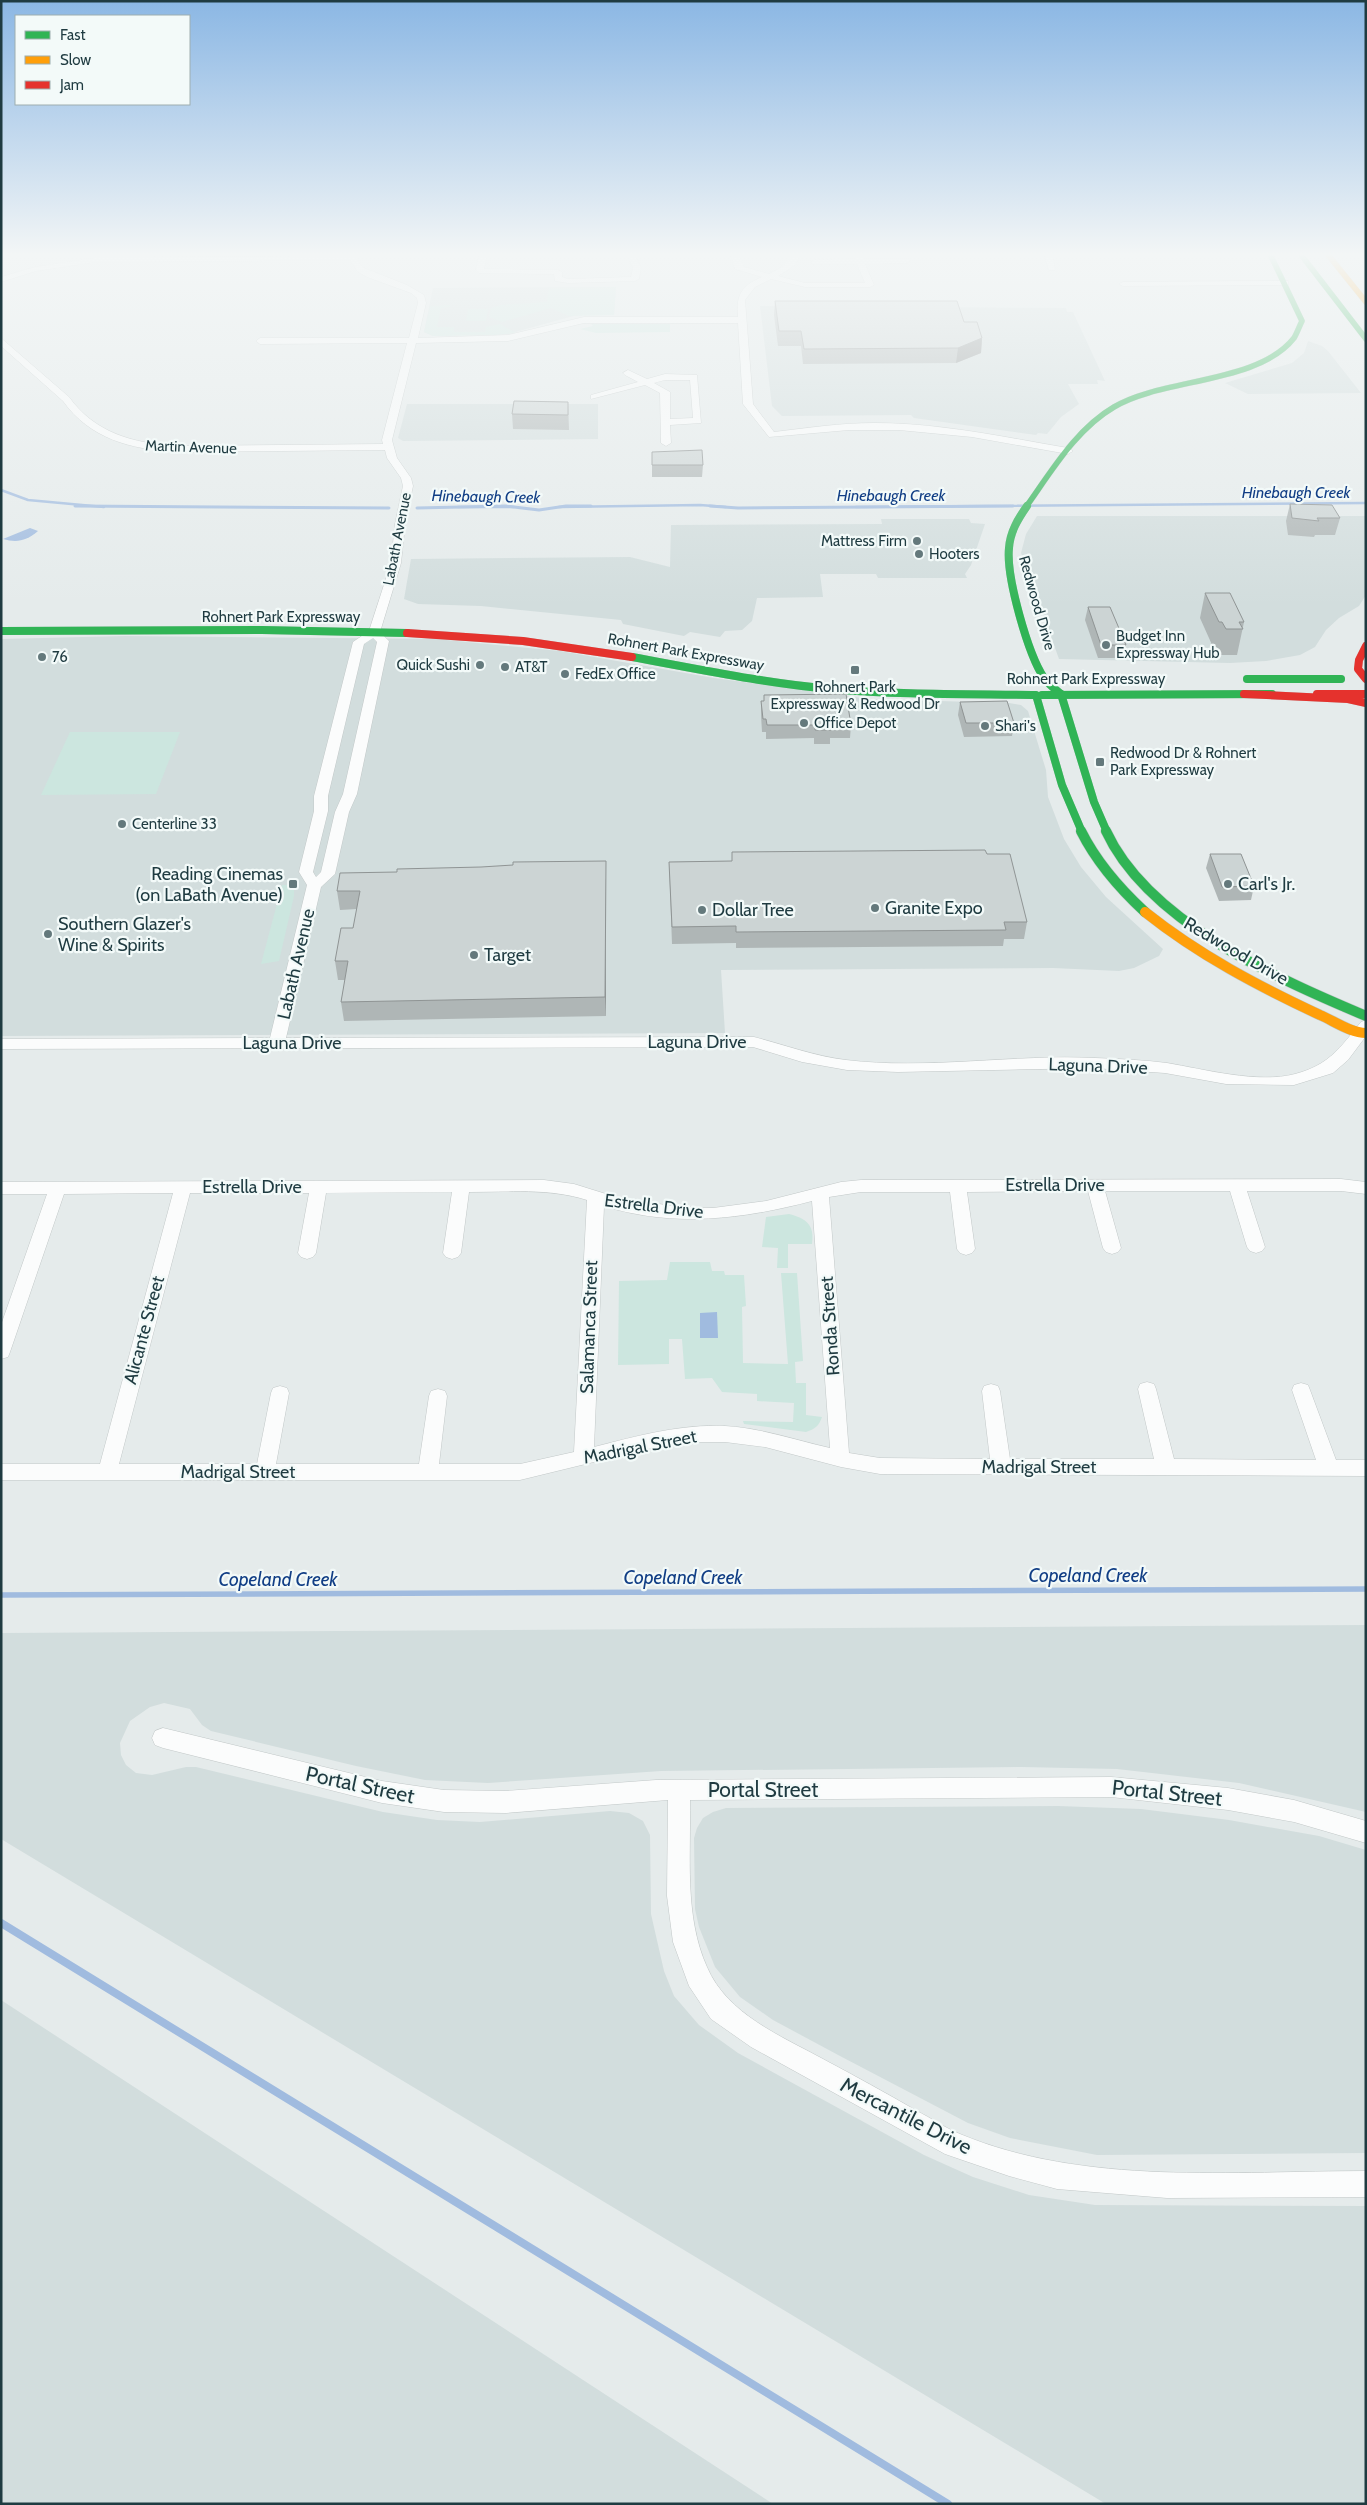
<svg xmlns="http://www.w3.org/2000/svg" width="1367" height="2505" viewBox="0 0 1367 2505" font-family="Cabin,sans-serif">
	<rect width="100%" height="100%" fill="#e5ebeb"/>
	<g fill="#d2dddd">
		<path d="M616,287L614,315H577L508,334L433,336L424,332L433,288Z"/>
		<path d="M760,306L1066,308L1067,312H1073L1105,381L1097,380L1098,384H1068L1079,404L1061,417L1047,434L1038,433L1036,435L914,418L911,415L782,416L772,406Z"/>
		<path d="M1308,341L1322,346L1328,351L1361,393L1248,394L1225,383L1292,363L1304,353Z"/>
		<path d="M407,404H598V439L403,441L398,438Z"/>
		<path d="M1037,516H1366V595L1359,606L1339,618L1326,630L1315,647L1300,655L1266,661L1230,663L1059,659L1021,553L1026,534Z"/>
		<path d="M881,519H969L971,523L985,524L971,565L965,574L967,578H878L876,574H820L823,597L757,598L752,621L742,630L725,631L720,637L690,632L684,636L623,624L621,620L481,606L418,604L404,599L411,559L630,557L670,567L671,525L882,524Z"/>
		<path d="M125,636L436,639L560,651L714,678L868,699L1009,703L1021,705L1028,711L1046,770L1048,797L1064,839L1081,867L1106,897L1163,949L1159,956L1134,968L1119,971L1053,968L721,970L725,1033L1,1036V639Z"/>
		<path d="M1366,1625V1812L1239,1783L1117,1769L1022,1767L661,1771L488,1783L425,1780L356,1766L211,1731L202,1725L190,1709L164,1703L150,1707L130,1721L120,1743L121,1755L126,1765L136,1773L152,1775L186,1767H196L383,1812L437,1820L480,1822L610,1811L629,1813L643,1821L650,1835L651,1914L664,1971L674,1996L699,2025L738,2053L924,2155L973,2177L1029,2195L1095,2205L1366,2206V2504H1106L1,1839V1633Z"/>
		<path d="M1058,1806L1141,1809L1229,1820L1319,1836L1366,1850V2153L1097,2155L1010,2138L968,2123L840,2056L773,2020L740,1997L715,1967L699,1927L695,1909L694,1838L697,1828L703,1818L713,1812L726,1808Z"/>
		<path d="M1,2000L773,2504H1Z"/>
	</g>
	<g fill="#cce6df">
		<path d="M616,287L614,315L569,316L551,308L502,322L489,317L491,308L500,305L547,302L549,288Z"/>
		<path d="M450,305V307L441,308L437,327H454V332H485L486,327L500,324L516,333L496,335L433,336L424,332L430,306Z"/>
		<path d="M468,309H488L486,321H466Z"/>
		<path d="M591,324H670V332L596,333L580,329L593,326Z"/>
		<path d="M70,732H180L156,794L41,795Z"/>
		<path d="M282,885H294V896L279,961L261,964Z"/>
		<path d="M789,1214C806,1218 815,1225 812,1244H788V1268H777L778,1248L762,1247L766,1217Z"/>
		<path d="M670,1262H710L712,1271H724L725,1275H744L746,1306L742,1307L743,1363L788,1364L781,1273H797L803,1361L795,1362L796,1383H806V1415L822,1417C819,1426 815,1429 806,1432L744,1424L743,1421L793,1422L794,1403L757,1401V1394L722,1392L712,1378L685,1379L682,1339H669V1364L618,1365L619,1281L667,1280Z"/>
	</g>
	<g fill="#a0bbdf">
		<path d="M30,528L38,531C26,541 17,543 3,539Z"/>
		<path d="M717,1312L718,1338H700V1313Z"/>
	</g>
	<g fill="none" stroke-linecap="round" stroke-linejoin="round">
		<g stroke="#a0bbdf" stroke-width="2.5">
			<path d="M1,490L28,500L104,507"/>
			<path d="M458,507H514"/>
			<path d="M559,507L700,505L726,507"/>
			<path d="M856,507L1366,503"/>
		</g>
		<g stroke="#a0bbdf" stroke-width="3">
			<path d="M75,506L389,508"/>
			<path d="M710,506L738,508L1013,506"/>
			<path d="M417,508L505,506L539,510L566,506H591"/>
		</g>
		<path stroke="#a0bbdf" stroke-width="5.5" d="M1,1595L1366,1589"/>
		<path stroke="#a0bbdf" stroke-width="8" d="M1,1923L948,2504"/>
		<defs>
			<g id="street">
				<path d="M357,256L359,263L364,268L407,285L424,295L426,303L418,338L508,335L584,317H738C736,295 741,286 762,277L735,269L731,256H739L744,267L769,274L782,267L792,256H800L795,265L778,276L805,283H865L857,264H812L811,262L815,260L855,259L854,256H862L863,259H909L910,261L906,263L865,264L874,285L870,287H805L771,279L755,287L745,300L753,404L774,432C807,428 841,423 874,423C939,423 1004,437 1068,448L1073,451L1068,454L972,437L899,430H849L769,437L743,404L738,323H584L508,341L416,343L392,440L397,458L411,478L413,486L405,524L401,563L380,632L389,641L357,794L349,812L335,874L321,887L286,1038L754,1037C785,1045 814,1056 846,1060C926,1070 1015,1054 1095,1058C1119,1059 1144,1060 1167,1063C1203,1069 1259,1084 1295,1074C1329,1065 1340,1048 1361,1022L1366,1020V1036L1348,1060L1333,1073L1294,1085L1226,1084L1165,1073L1093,1068L898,1072L847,1070L802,1062L753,1047L1,1049V1039L270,1038L307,885L299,872L314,811V796L353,642L369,631L391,563L395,524L403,486L401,478L387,458L385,450L175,452C131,449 90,439 63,401L1,346V338L69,397C95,433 133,443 175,446L383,444L382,440L407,343L260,344L256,341L260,338H409L418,303L417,298L411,293L367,277L358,272L350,260L95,262L36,271L1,282V277L35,267L95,258ZM373,638L377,642L343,794L335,812L321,872L316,877L313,872L328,811V796L364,644Z"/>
				<path d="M479,256H487L484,269L558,270L562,272V277L568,279L631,277L633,267L627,256H635L641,267L639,279L635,281L568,283L555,281L554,274L479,273L476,270Z"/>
				<path d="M1045,256H1053L1055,270H1049Z"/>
				<path d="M1288,281V285H1285L1123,286L1119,284L1123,282Z"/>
				<path d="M628,370L647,379L665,374L697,375L701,423L670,425L671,443L666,446L661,443L660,393L645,385L591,399V395L638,382L625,375L623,373ZM665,380H690L693,418L670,419V392L654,383Z"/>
				<path d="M1341,1179L1366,1182V1194L1341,1191H1247L1265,1247L1262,1251L1256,1253L1250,1251L1247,1247L1230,1191H1105L1121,1248L1118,1252L1112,1254L1106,1252L1103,1248L1088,1191L967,1192L975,1249L972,1253L966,1255L960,1253L957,1249L950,1192H861L829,1197L849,1453L880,1458L990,1459L982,1391L984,1386L991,1384L998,1386L1000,1391L1010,1459H1154L1138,1389L1140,1384L1147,1382L1154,1384L1156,1389L1174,1459L1316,1460L1292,1390L1294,1385L1301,1383L1308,1385L1310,1390L1336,1460H1366V1476L880,1474L841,1467L765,1447L725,1442H699L647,1449L520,1480H1V1464H100L173,1193L64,1194L10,1352L8,1357L1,1359V1325L47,1194H1V1182L544,1180L574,1184L622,1199L681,1207L713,1208L766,1201L841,1182L861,1180ZM452,1192L443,1253L446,1257L452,1259L458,1257L461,1253L469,1192C508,1192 549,1188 587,1200L574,1452L520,1464H439L447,1396L445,1391L438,1389L431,1391L429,1396L419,1464H276L289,1393L287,1388L280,1386L273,1388L271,1393L257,1464H119L190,1193H309L298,1253L301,1257L307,1259L313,1257L316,1253L326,1193ZM812,1201L830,1448C795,1440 761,1428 725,1426C681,1424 637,1436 594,1447L604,1206C674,1228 743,1219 812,1201Z"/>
				<path d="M163,1728L382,1781L444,1790L506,1791L656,1780L1111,1777L1228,1788L1294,1800L1366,1821V1843L1294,1822L1228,1810L1111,1797L690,1800C691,1855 684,1916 707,1967C727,2014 781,2036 823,2059C855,2076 886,2093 917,2111C931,2118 945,2128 960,2134C1085,2186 1234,2171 1366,2171V2197L1167,2198L1057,2189L1009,2176L945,2154L751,2047L711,2019L689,1986L673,1942L667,1896L668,1800L506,1813L444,1812L382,1803L163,1748L155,1745L152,1738L155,1731Z"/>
			</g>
			<g id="fast-far2">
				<path d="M1302,256L1366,339"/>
				<path d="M1026,507C1051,472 1076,429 1114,407C1162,378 1258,384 1294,338C1297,333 1299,327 1302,321L1271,256"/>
			</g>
			<g id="fast-far1">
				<path d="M1027,506C1018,519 1010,532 1009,548C1006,577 1028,654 1044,678C1048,684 1055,689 1061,694"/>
				<path d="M1,631L262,630L407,633"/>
				<path d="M632,657C698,669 764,683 831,689C899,695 968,694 1036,695L1062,785L1082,832"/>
				<path d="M1247,679H1341"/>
				<path d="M1061,694L1094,802L1107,832"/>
				<path d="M1042,695L1272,694"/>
			</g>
			<g id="fast">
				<path d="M1081,831C1097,863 1119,888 1145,912"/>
				<path d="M1106,831C1148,922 1278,979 1366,1016"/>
			</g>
			<path id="slow-far1" d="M1329,256L1366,302"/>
			<path id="slow" d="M1145,912C1199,955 1258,986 1320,1015C1334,1021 1351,1033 1366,1033"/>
			<g id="jam">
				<path d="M407,633L523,641L632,657"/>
				<path d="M1366,646L1359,660L1358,669L1366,679"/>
				<path d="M1244,694L1348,699L1366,703"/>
				<path d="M1317,694H1366"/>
			</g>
		</defs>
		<use href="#street" stroke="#c2c8c8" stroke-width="1"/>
		<use href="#fast-far2" stroke="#bec7c7" stroke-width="6"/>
		<use href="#fast-far1" stroke="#bec7c7" stroke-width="8"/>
		<use href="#fast" stroke="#bec7c7" stroke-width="11"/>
		<use href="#slow-far1" stroke="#bec7c7" stroke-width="6"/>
		<use href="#slow" stroke="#bec7c7" stroke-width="11"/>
		<use href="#jam" stroke="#bec7c7" stroke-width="8"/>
		<use href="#street" fill="#fbfcfc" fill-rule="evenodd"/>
		<use href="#fast-far2" stroke="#30b455" stroke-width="5.5"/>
		<use href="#fast-far1" stroke="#30b455" stroke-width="8"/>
		<use href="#fast" stroke="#30b455" stroke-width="10"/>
		<use href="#slow-far1" stroke="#ff9f0a" stroke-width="5.5"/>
		<use href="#slow" stroke="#ff9f0a" stroke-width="10"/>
		<use href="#jam" stroke="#e5322d" stroke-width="8"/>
	</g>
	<g fill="#afb6b6">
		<path d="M775,301L964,322L982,338L981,353L956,363L803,364L801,346H778L774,315Z"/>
		<path d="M568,402L569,430L513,429L512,414Z"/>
		<path d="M652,465H703L702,477H652Z"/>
		<path d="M1290,504L1340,518L1335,535H1315L1314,537L1288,535L1286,521Z"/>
		<path d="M1205,593L1244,622L1237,655H1220L1217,647H1213L1200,618Z"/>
		<path d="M1088,607L1126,645L1123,658H1098L1085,620Z"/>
		<path d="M764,695L851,725L850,738H830V744H814V738L766,739V732H762L761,715V701H764Z"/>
		<path d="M960,702L1014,723L1012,736L964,737L958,715Z"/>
		<path d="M732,852L987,854L1027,922L1024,939H1004L1003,946L736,948V943L672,944L669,862L732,861Z"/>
		<path d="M1210,854L1254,886L1251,900L1219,901L1206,868Z"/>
		<path d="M606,879V1016L344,1021L341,1002L345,980H338L335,961L353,928L357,909L340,910L337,891Z"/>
	</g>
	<g fill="#8f9494">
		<path d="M982,338L981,353L956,363L958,348Z"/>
		<path d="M606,861V1016L605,997Z"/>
	</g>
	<g fill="#ccd4d4" stroke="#8f9494">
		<path d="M775,301H957L964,322H977L982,338L958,348L804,349L801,331H779Z"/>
		<path d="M514,401L568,402V415L512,414Z"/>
		<path d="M702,450L703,465H652V452Z"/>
		<path d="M1290,504L1332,505L1340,518H1317L1319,521L1292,518Z"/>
		<path d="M1205,593H1230L1244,622H1239L1243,629H1226L1222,622H1219Z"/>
		<path d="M1088,607H1110L1126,645H1101Z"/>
		<path d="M846,694L851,725H830L831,730H815V725H767L766,719H763L761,701H764V695Z"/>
		<path d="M1007,701L1014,723H966L960,702Z"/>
		<path d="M985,850L987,854H1010L1027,922H1004L1006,930L736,932V926L672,927L669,862L732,861V852Z"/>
		<path d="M1210,854H1241L1254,886L1222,887Z"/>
		<path d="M606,861L605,997L341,1002L348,961H335L341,928H353L360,891H337L340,873L397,872V869L481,867L513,865V862Z"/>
	</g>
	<linearGradient id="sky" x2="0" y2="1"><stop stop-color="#8bb7e4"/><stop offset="0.42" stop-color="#f3f6f6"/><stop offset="1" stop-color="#f3f6f6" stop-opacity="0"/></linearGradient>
	<rect width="1367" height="606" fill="url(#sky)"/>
	<g fill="#64797c" stroke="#f3faf9" stroke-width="2">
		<circle cx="917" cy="541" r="5"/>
		<circle cx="919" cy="554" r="5"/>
		<circle cx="1106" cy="645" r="5"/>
		<circle cx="42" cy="657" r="5"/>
		<circle cx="480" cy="665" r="5"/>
		<circle cx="505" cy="667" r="5"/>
		<rect x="850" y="665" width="10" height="10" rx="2.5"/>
		<circle cx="565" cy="674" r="5"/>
		<circle cx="804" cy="723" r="5"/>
		<circle cx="985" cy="726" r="5"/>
		<rect x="1095" y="757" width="10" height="10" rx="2.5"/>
		<circle cx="122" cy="824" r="5"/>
		<rect x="288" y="879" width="10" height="10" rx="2.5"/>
		<circle cx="1228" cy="884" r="5"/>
		<circle cx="875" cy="908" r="5"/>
		<circle cx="702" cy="910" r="5"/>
		<circle cx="48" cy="934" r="5"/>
		<circle cx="474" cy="955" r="5"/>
	</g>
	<g text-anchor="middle" stroke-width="4.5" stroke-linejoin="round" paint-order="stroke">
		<g font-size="15" fill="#1f3b41" stroke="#f3faf9">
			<text transform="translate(191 447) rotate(2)" y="5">Martin Avenue</text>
			<text transform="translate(397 539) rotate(-79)" y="5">Labath Avenue</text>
			<text transform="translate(1037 603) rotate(74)" y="5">Redwood Drive</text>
			<text x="281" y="622">Rohnert Park Expressway</text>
			<text transform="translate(686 652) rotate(10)" y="5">Rohnert Park Expressway</text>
			<text x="1086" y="684">Rohnert Park Expressway</text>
		</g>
		<g font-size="15" fill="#1f3b41" stroke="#f3faf9" text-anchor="start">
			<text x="907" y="546" text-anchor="end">Mattress Firm</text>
			<text x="929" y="559">Hooters</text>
			<text x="1116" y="641">Budget Inn<tspan x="1116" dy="17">Expressway Hub</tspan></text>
			<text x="52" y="662">76</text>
			<text x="470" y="670" text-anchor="end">Quick Sushi</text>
			<text x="515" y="672">AT&amp;T</text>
			<text x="575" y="679">FedEx Office</text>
			<text x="855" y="692" text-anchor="middle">Rohnert Park<tspan x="855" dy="17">Expressway &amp; Redwood Dr</tspan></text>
			<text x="814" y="728">Office Depot</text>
			<text x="995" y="731">Shari's</text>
			<text x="1110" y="758">Redwood Dr &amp; Rohnert<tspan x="1110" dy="17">Park Expressway</tspan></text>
			<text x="132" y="829">Centerline 33</text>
		</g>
		<g font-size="16" font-style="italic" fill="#113e85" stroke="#f3faf9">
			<text x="1296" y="498">Hinebaugh Creek</text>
			<text x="891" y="501">Hinebaugh Creek</text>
			<text transform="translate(486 496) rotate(1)" y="6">Hinebaugh Creek</text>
		</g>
		<g font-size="18" fill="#1f3b41" stroke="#f3faf9" text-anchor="start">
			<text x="283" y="880" text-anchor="end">Reading Cinemas<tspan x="283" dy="21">(on LaBath Avenue)</tspan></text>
			<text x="1238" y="890">Carl's Jr.</text>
			<text x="885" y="914">Granite Expo</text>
			<text x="712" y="916">Dollar Tree</text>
			<text x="58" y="930">Southern Glazer's<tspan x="58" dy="21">Wine &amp; Spirits</tspan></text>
			<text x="484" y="961">Target</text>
		</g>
		<g font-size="18" fill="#1f3b41" stroke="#f3faf9">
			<text transform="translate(1236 951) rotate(30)" y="6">Redwood Drive</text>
			<text transform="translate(296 964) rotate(-77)" y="6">Labath Avenue</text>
			<text x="697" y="1048">Laguna Drive</text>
			<text x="292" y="1049">Laguna Drive</text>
			<text transform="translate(1098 1066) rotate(2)" y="6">Laguna Drive</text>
			<text x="1055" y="1191">Estrella Drive</text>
			<text x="252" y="1193">Estrella Drive</text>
			<text transform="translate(654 1206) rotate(7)" y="6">Estrella Drive</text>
			<text transform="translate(830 1326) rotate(-94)" y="6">Ronda Street</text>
			<text transform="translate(589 1327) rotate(-88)" y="6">Salamanca Street</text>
			<text transform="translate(144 1330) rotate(-75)" y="6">Alicante Street</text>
			<text transform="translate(640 1447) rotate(-11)" y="6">Madrigal Street</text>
			<text x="1039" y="1473">Madrigal Street</text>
			<text x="238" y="1478">Madrigal Street</text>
		</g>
		<g font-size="19" font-style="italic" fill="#113e85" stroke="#f3faf9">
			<text x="1088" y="1582">Copeland Creek</text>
			<text x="683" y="1584">Copeland Creek</text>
			<text x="278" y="1586">Copeland Creek</text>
		</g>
		<g font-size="21" fill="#1f3b41" stroke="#f3faf9">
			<text transform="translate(360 1785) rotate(12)" y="7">Portal Street</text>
			<text x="763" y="1797">Portal Street</text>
			<text transform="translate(1167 1793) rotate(6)" y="7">Portal Street</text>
			<text transform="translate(906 2116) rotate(27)" y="7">Mercantile Drive</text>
		</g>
	</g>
	<rect width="1367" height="2505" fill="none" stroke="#1f3b41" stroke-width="5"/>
	<rect x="15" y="15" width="175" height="90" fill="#f3faf9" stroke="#9eaeaf"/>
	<rect x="25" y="31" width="25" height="8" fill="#30b455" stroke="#9eaeaf"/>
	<text x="60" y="40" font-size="15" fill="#1f3b41">Fast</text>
	<rect x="25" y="56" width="25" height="8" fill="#ff9f0a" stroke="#9eaeaf"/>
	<text x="60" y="65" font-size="15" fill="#1f3b41">Slow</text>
	<rect x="25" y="81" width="25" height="8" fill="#e5322d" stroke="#9eaeaf"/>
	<text x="60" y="90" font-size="15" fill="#1f3b41">Jam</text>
</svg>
